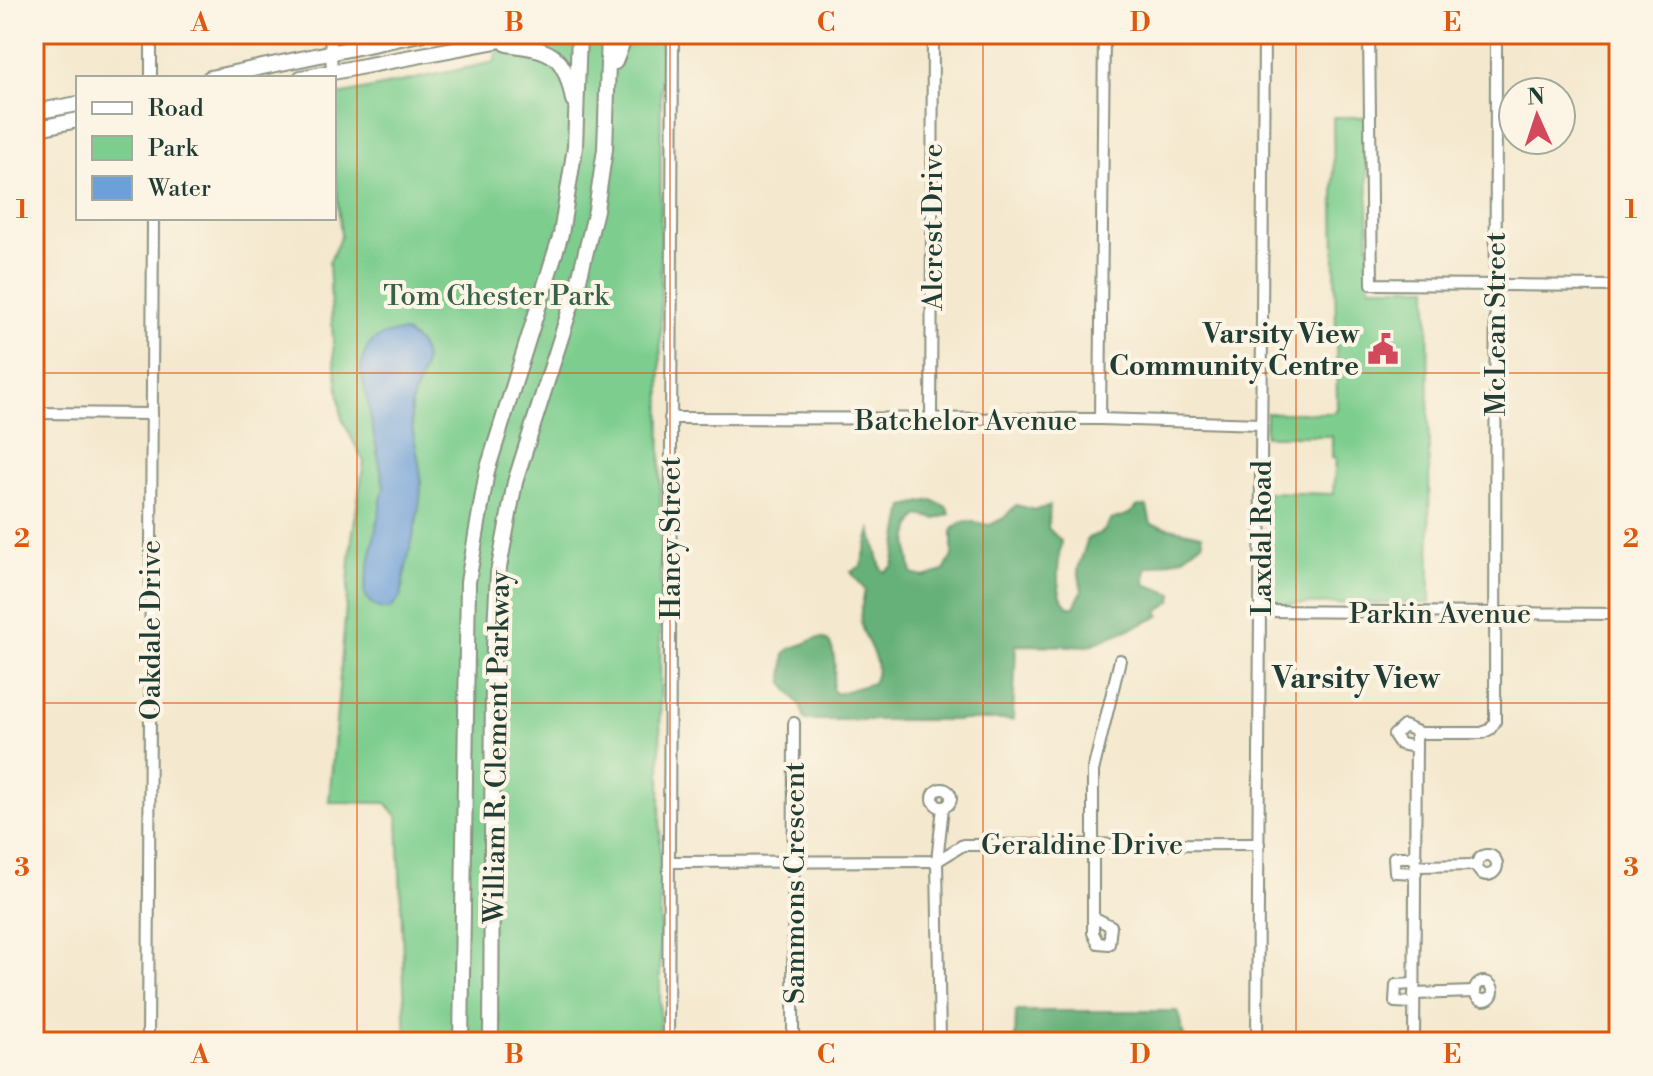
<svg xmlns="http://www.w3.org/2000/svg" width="1653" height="1076" viewBox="0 0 1653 1076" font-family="'Libre Bodoni',serif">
	<rect width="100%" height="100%" fill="#fcf5e5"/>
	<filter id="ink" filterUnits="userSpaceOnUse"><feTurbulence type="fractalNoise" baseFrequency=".0125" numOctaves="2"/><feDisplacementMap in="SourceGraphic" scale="16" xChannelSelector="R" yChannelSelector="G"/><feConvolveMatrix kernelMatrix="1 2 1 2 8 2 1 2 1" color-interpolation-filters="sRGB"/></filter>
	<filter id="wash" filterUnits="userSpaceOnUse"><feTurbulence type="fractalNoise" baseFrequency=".006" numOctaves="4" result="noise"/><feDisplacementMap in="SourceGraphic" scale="32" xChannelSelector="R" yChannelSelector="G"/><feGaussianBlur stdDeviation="1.8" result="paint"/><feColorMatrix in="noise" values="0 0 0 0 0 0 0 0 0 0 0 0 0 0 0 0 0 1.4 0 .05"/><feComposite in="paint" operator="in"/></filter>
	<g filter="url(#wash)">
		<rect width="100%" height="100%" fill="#f4e8ce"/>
		<g fill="#7dce8e" stroke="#4e8661" stroke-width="2">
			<path d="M498,34H661L660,1042H406L398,817L386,803L329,802L352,538L364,462L342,419L334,360L329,263L341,236L334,164V96L495,62Z"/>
			<path d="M1333,117H1366L1370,287H1428L1430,603L1275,604L1266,595L1267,492L1333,494L1336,458L1332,457V436H1265L1266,413H1332L1337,409Z"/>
		</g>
		<g fill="#66b179" stroke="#427756" stroke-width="2">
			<path d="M932,500L947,507L950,514L937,519L919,515C904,531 908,554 912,574L924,577L944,571L952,556V531C963,515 975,523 990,525L1004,518L1016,505L1035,510L1050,506L1048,528L1061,541C1059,557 1052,598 1070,607H1074L1082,591L1078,569L1088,538L1103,532L1111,520L1129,514L1138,506L1147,507L1151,524L1202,535L1203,542L1182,558L1146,568L1145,584L1173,594L1172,601L1158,611L1160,615L1156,618L1088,646L1016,645L1013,720H805L800,705L783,683L785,653C792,645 799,647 808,642C839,625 836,671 832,689L836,694L873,683C884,663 868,647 862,628C858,616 863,602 865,590L851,572L861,566L871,530L881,568L884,572L893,566L904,506Z"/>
			<path d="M1016,1011H1178L1185,1042H1015Z"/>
		</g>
		<path fill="#6d9fd8" stroke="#466e86" stroke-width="2" d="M403,332C444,354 415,378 411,407C409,431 421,457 421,481C421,521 405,557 401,597L390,609C377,610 368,604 364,591L384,486L361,369C364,342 377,333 403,332Z"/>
	</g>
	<g filter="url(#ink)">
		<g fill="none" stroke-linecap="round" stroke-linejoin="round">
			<defs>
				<g id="minor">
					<path d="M151,34V78"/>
					<path d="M330,34L332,72"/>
					<path d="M1369,34L1372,284L1619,286"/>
					<path d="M34,413L152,414"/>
					<path d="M670,418L1100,419L1261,424"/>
					<path d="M1100,419L1104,34"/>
					<path d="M931,421L933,34"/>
					<path d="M1260,611L1619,614"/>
					<path d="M1416,747L1400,744L1394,735L1404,726L1420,733"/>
					<circle cx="942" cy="798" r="9"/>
					<circle cx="1487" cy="865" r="10"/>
					<path d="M669,862L937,861L963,845L1259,844"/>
					<path d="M1416,866L1477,865"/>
					<path d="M1416,873L1395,872L1394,857H1416"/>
					<path d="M1093,917L1111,926L1109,944L1098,943L1093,933V771L1120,660"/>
					<circle cx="1484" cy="991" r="9"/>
					<path d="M1414,994L1474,992"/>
					<path d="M1414,1003L1395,1002L1396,985L1414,984"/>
					<path d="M148,1042L153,218"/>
					<path d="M668,1042L673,34"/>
					<path d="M793,1042L794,723"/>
					<path d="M940,1042L937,861L943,807"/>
					<path d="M1257,1042L1264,34"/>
					<path d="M1414,1042L1416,737L1420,733H1482L1490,729L1495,722L1496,34"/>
				</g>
				<g id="secondary">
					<path d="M507,44C552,50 564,53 573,100"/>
					<path d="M615,62L626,34"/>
					<path d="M210,78L420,34"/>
					<path d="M301,78L533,34"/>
					<path d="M34,112L78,104"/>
					<path d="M34,129L78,120"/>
					<path d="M461,1042L468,582L487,471L561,234L575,147L579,34"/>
					<path d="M491,1042L493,667L498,573L515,482L578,284L596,210L605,149L609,34"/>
				</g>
			</defs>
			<use href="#minor" stroke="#8a9281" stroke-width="14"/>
			<use href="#secondary" stroke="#8a9281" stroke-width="18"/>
			<use href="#minor" stroke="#fff" stroke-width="10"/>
			<use href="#secondary" stroke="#fff" stroke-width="14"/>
		</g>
	</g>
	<path fill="none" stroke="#de580e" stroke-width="2" stroke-opacity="0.55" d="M357,34V1042M670,34V1042M983,34V1042M1296,34V1042M34,373H1619M34,703H1619"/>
	<defs>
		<symbol id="civic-bare" viewBox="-9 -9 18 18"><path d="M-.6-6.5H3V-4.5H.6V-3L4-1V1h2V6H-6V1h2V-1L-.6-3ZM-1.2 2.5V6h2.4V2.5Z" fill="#d1495b" stroke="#fcf5e5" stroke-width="2.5" paint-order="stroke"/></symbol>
	</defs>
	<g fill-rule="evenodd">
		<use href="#civic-bare" x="1361" y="327" width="44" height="44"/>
	</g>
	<g text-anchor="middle" stroke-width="8" stroke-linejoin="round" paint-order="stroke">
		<g font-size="28" fill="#1f3d34" stroke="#fcf5e5">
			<text transform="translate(932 227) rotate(-90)" y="10">Alcrest Drive</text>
			<text transform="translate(1495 324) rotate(-90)" y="10">McLean Street</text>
			<text x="966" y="430">Batchelor Avenue</text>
			<text transform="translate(670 538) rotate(-90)" y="10">Haney Street</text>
			<text transform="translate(1261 538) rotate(-90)" y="10">Laxdal Road</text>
			<text x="1440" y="623">Parkin Avenue</text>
			<text transform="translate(150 630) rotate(-90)" y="10">Oakdale Drive</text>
			<text transform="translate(496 747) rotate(-89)" y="10">William R. Clement Parkway</text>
			<text x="1082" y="854">Geraldine Drive</text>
			<text transform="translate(794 883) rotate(-90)" y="10">Sammons Crescent</text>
		</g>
		<g font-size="28" fill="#36614a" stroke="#fcf5e5">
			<text x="496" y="305">Tom Chester Park</text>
		</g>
		<g font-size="28" font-weight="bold" fill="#1f3d34" stroke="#fcf5e5" text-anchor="end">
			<text x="1359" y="343">Varsity View<tspan x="1359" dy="32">Community Centre</tspan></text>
		</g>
		<g font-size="30" font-weight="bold" fill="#1f3d34" stroke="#fcf5e5">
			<text x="1356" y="688">Varsity View</text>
		</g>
	</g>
	<rect width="1653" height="1076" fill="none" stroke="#fcf5e5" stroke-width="88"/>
	<rect x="76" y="76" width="260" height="144" fill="#fcf5e5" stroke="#a4ab9e" stroke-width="2"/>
	<rect x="92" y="102" width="40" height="12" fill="#ffffff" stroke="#a4ab9e" stroke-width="2"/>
	<text x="148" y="116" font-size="24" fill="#1f3d34">Road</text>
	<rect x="92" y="136" width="40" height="24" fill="#7dce8e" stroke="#a4ab9e" stroke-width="2"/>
	<text x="148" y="156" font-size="24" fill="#1f3d34">Park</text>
	<rect x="92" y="176" width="40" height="24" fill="#6d9fd8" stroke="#a4ab9e" stroke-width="2"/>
	<text x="148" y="196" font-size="24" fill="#1f3d34">Water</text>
	<g transform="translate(1537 116) rotate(357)"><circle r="38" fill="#fcf5e5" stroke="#a4ab9e" stroke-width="2"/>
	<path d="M0-6L14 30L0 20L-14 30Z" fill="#d1495b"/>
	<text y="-12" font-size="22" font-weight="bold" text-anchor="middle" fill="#1f3d34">N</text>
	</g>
	<rect x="44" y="44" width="1565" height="988" fill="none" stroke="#de580e" stroke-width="3"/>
	<g font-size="26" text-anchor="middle" font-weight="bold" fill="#de580e">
		<text x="200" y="31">A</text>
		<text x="514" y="31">B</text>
		<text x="826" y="31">C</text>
		<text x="1140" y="31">D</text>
		<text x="1452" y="31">E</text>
		<text x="22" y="218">1</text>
		<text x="1631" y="218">1</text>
		<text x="22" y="547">2</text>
		<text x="1631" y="547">2</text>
		<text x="22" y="876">3</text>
		<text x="1631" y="876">3</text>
		<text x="200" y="1063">A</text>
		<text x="514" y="1063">B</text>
		<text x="826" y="1063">C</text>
		<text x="1140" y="1063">D</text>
		<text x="1452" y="1063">E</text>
	</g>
</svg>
